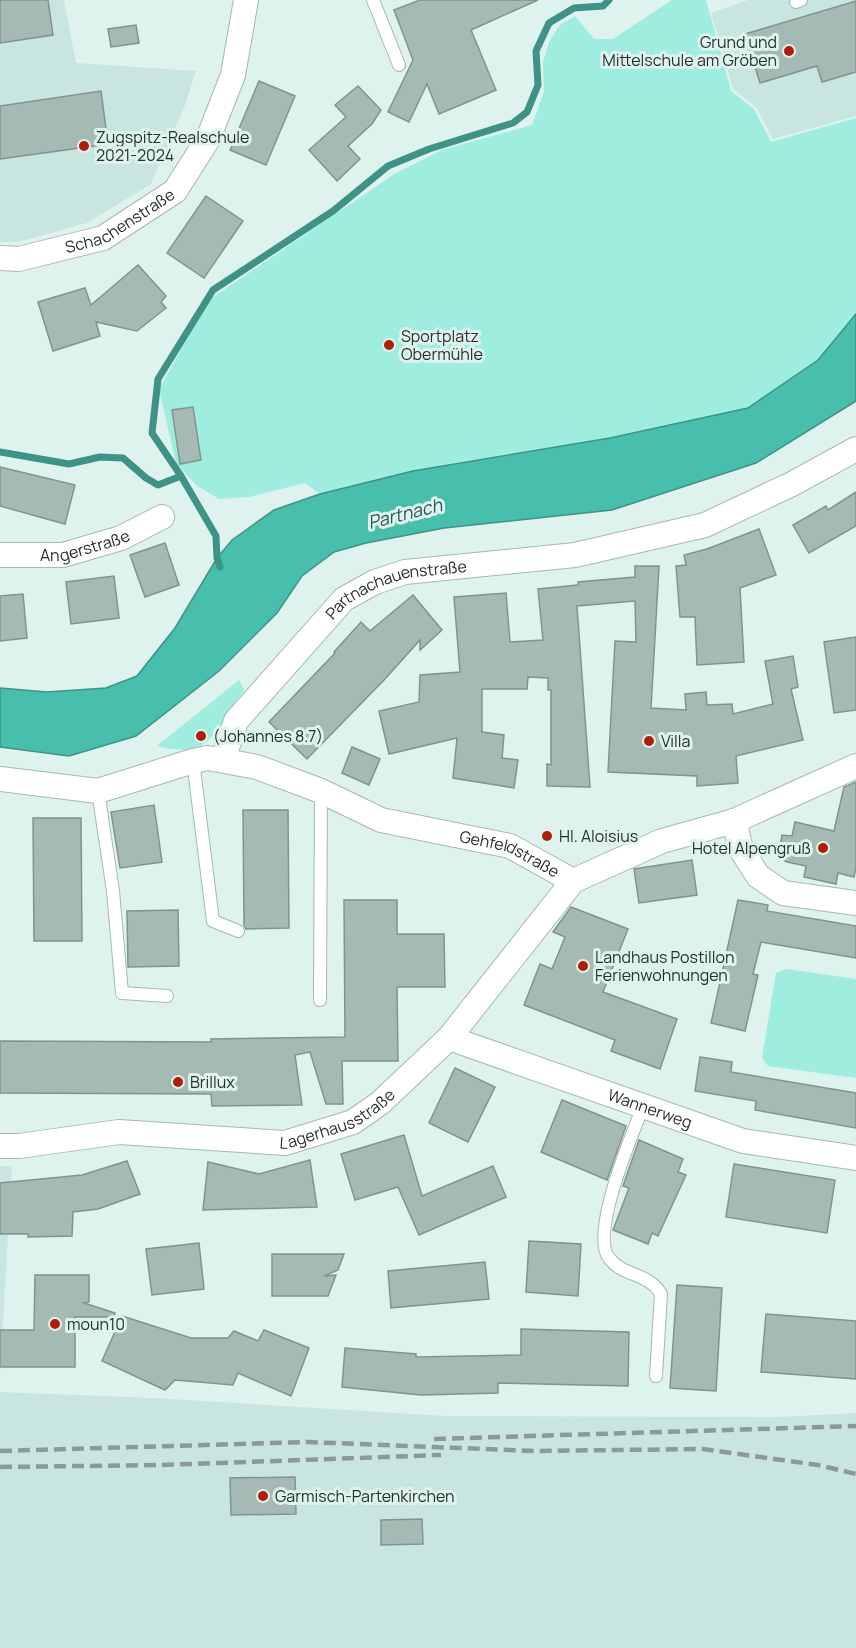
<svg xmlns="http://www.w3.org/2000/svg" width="856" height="1648" viewBox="0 0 856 1648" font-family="Manrope,sans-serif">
	<rect width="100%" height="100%" fill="#def2ee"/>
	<g fill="#c9e5e0">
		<path d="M0,0H64L76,63L196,71L184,108L151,184L87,223L18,242H0Z"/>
		<path d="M748,0H856V116L773,139L757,108L733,89L711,13Z"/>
		<path d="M0,1166H12L0,1376Z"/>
		<path d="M0,1392L154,1398L445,1416L780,1417L856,1413V1648H0Z"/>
	</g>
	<g fill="#9eedde">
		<path d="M672,0H706L731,91L754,109L771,142L856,118V314L818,360L748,408L610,438L413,471L320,494L305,483L249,497L219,499L196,485L176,463L159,389L209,300L396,173L442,150L532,125L544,92L543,62L550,40L561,24L575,16L594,39H613Z"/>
		<path d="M239,680L244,690C234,704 215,740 199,747C189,752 167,749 157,746Z"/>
		<path d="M786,969L856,979V1078L768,1066L762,1058L776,973Z"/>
	</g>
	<path fill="#48beac" stroke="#3e9386" stroke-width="1.5" d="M856,314V401L756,463L612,510L444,528L366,543L334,552L302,576L277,613L219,671L136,736L69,756L0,747V688L47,692L106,688L137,676L175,628L217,558L232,540L274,510L320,494L413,471L610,438L748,408L818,360Z"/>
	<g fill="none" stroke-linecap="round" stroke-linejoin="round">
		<g stroke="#3e9386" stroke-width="7">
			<path d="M0,452L69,464L100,457L123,458L146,478L158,485L181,476"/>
			<path d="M220,567L217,558L216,536L181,476L152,433L158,379L213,290L333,211L388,166L429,149L513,123L527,112L538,85L536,51L549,23L574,8L603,6L609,0"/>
		</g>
	</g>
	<g fill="#a6bab5" stroke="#81938f" stroke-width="1.5">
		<path d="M0,0H48L53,35L0,43Z"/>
		<path d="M420,0H538L471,30L496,90L439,114L427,84L409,122L388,112L413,60L394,10Z"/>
		<path d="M856,1V72L822,82L817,66L760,83L745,34Z"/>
		<path d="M136,25L139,43L111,47L108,29Z"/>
		<path d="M259,81L295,96L266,165L230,150Z"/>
		<path d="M358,86L381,110L372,124L348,146L360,159L337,181L309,150L346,117L335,105Z"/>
		<path d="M101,91L108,144L0,159V106Z"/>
		<path d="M206,196L243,221L204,278L167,253Z"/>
		<path d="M138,265L166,296L161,302L166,308L137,331L96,322L100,336L53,351L38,302L85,288L91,305Z"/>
		<path d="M193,407L201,460L180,464L172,410Z"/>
		<path d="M0,467L75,485L65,524L0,506Z"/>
		<path d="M856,492V526L809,553L793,525L826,506L828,510Z"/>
		<path d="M759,529L776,575L740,588L744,662L697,665L695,617H680L676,566L686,565L684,555L707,549Z"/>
		<path d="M165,543L179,585L145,597L130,555Z"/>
		<path d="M635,566H659L651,708L686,710L685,694L706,692L707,705L732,704L733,714L773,704L765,661L793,656L798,687L791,689L803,740L736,756L738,783L697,786V776L608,772L615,641L636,642L635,601L577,606L590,787L547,786V764L551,765V690H548V678L528,677L527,689H482V732L504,735L502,758L518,760L514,788L453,778L457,738L389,754L379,711L419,702L420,675L460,672L454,597L506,593L510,642L543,640L538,589L578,585V582L635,577Z"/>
		<path d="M114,576L119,618L71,624L66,582Z"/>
		<path d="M23,594L27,638L0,641V596Z"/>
		<path d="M413,595L442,630L420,650V640L385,679L307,759L269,722L335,653L334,652L361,622L370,631Z"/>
		<path d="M856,637V710L834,713L824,642Z"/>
		<path d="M352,747L380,759L369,785L342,773Z"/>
		<path d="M856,782V868L854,877L838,873L836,884L804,877L806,866L787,862L778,857L782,835L792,836L795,822L834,831L844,787Z"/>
		<path d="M154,805L162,862L120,868L111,812Z"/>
		<path d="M243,810H288L289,928L246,929L244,925Z"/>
		<path d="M33,818H81L82,941H34Z"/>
		<path d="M692,860L697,895L639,903L634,869Z"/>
		<path d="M344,900H397V934H444L445,987H397L398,1061H342L343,1104H326L310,1052L295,1055L302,1105L212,1106L211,1094L0,1093V1041L211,1042V1039L345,1037Z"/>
		<path d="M738,900L768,905L767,911L856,926V958L761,942L753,974L758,975L745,1031L711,1023Z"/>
		<path d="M571,907L628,929L603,992L677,1019L660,1069L611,1051L615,1040L524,1005L540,964L552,969L565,937L553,932Z"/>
		<path d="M178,910L179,966L128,967L127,911Z"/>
		<path d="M700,1057L732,1062L731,1072L856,1093V1128L755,1110L756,1101L695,1091Z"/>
		<path d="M455,1068L495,1087L468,1142L429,1123Z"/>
		<path d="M562,1100L626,1126L607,1180L541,1152Z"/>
		<path d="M404,1135L422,1196L493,1166L506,1197L419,1235L398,1187L355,1200L341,1154Z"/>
		<path d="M639,1140L683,1159L678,1172L686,1175L658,1236L652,1233L648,1244L613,1230L629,1188L623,1186Z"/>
		<path d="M310,1160L317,1207L203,1210L208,1162L259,1174Z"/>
		<path d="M127,1161L140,1194L98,1209L73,1212L72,1236L28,1237V1234H0V1183L82,1175Z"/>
		<path d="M734,1164L835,1180L827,1233L726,1217Z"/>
		<path d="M529,1241L581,1244L578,1296L526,1292Z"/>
		<path d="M199,1243L204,1289L152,1295L146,1249Z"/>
		<path d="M272,1254H344L338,1270L324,1276L336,1275L328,1296H272Z"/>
		<path d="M485,1262L489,1299L391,1308L388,1271Z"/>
		<path d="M35,1275H89V1302L84,1303L115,1313L114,1317H75V1367H0V1330H34Z"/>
		<path d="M677,1285L722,1288L716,1391L670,1388Z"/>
		<path d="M766,1314L856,1321V1379L761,1372Z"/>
		<path d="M122,1316L191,1338H228L234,1331L258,1341L264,1330L309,1348L291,1396L238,1373L233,1385L175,1380L165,1390L102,1361Z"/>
		<path d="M521,1329L629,1332L628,1386L498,1383V1393L421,1395L342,1387L345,1348L416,1354V1357L521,1355Z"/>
		<path d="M295,1477L296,1514L231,1515L230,1478Z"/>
		<path d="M422,1519L423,1544L381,1545V1520Z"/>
	</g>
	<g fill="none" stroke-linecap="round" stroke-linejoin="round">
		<defs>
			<g id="service">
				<path d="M373,0L399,65"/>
				<path d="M796,2L801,0"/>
				<path d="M193,761L213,921L238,931"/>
				<path d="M98,791L113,891L122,993L167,996"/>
				<path d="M320,1000L321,791"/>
				<path d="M643,1107C632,1134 590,1234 609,1258C623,1277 648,1272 661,1294L656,1376"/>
			</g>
			<g id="minor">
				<path id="s1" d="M0,258L19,259L103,238L175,191L208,139L233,75L246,0"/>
				<path id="s2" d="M0,555H63L121,538L162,517"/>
				<path id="s3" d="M223,759L236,721L344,599L375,582L405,572L575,555L705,525L792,484L856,449"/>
				<path id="s4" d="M0,779L98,791L193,761L208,758L257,767L321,791L381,820L510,846L573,881L662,841L734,821L856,766"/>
				<path d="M734,821L741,849L758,876L783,893L856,903"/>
				<path id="s5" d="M449,1038L743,1141L856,1158"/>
				<path id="s6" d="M0,1146H19L119,1132L285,1143L353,1122L380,1103L449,1038L573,881"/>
			</g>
		</defs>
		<use href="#service" stroke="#a5b8b4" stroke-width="14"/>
		<use href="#minor" stroke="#a5b8b4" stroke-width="26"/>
		<use href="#service" stroke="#fff" stroke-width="12"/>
		<use href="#minor" stroke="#fff" stroke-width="24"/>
		<g stroke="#8c9a97" stroke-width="4.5" stroke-dasharray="12 6" stroke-linecap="butt">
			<path d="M434,1439L856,1426"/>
			<path d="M0,1451L308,1442L534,1451L703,1449L818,1465L856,1474"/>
			<path d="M0,1467L162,1465L441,1455"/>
		</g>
	</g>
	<g fill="#ad1f08" stroke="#def2ee" stroke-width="2">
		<circle cx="789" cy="51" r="6"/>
		<circle cx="84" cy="146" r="6"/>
		<circle cx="389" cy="345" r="6"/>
		<circle cx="201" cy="736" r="6"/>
		<circle cx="649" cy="741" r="6"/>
		<circle cx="547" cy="836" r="6"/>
		<circle cx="823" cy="848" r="6"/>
		<circle cx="583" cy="966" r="6"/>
		<circle cx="178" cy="1082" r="6"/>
		<circle cx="55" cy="1324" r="6"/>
		<circle cx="263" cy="1496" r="6"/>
	</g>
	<g text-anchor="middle" stroke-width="6" stroke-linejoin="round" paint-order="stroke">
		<g font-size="16" fill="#28302e" stroke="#def2ee" text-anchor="start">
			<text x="777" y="48" text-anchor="end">Grund und<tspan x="777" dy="18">Mittelschule am Gröben</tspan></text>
			<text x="96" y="143">Zugspitz-Realschule<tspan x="96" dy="18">2021-2024</tspan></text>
			<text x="401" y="342">Sportplatz<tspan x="401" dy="18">Obermühle</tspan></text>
			<text x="213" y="742">(Johannes 8.7)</text>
			<text x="661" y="747">Villa</text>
			<text x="559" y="842">Hl. Aloisius</text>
			<text x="811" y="854" text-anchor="end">Hotel Alpengruß</text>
			<text x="595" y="963">Landhaus Postillon<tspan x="595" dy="18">Ferienwohnungen</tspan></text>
			<text x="190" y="1088">Brillux</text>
			<text x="67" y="1330">moun10</text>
			<text x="275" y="1502">Garmisch-Partenkirchen</text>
		</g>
		<g font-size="16" fill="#28302e" stroke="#def2ee">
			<text dy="6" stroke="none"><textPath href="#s1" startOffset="128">Schachenstraße</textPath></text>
			<text dy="6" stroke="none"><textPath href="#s2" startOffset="86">Angerstraße</textPath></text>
			<text dy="6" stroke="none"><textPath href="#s3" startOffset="256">Partnachauenstraße</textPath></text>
			<text dy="6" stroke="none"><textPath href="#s4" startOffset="532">Gehfeldstraße</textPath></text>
			<text dy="6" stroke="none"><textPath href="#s5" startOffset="213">Wannerweg</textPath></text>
			<text dy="6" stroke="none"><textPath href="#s6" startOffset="344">Lagerhausstraße</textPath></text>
		</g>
		<g font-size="18" font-style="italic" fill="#275850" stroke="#def2ee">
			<text transform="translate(405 514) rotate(-14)" y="6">Partnach</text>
		</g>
	</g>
</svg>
